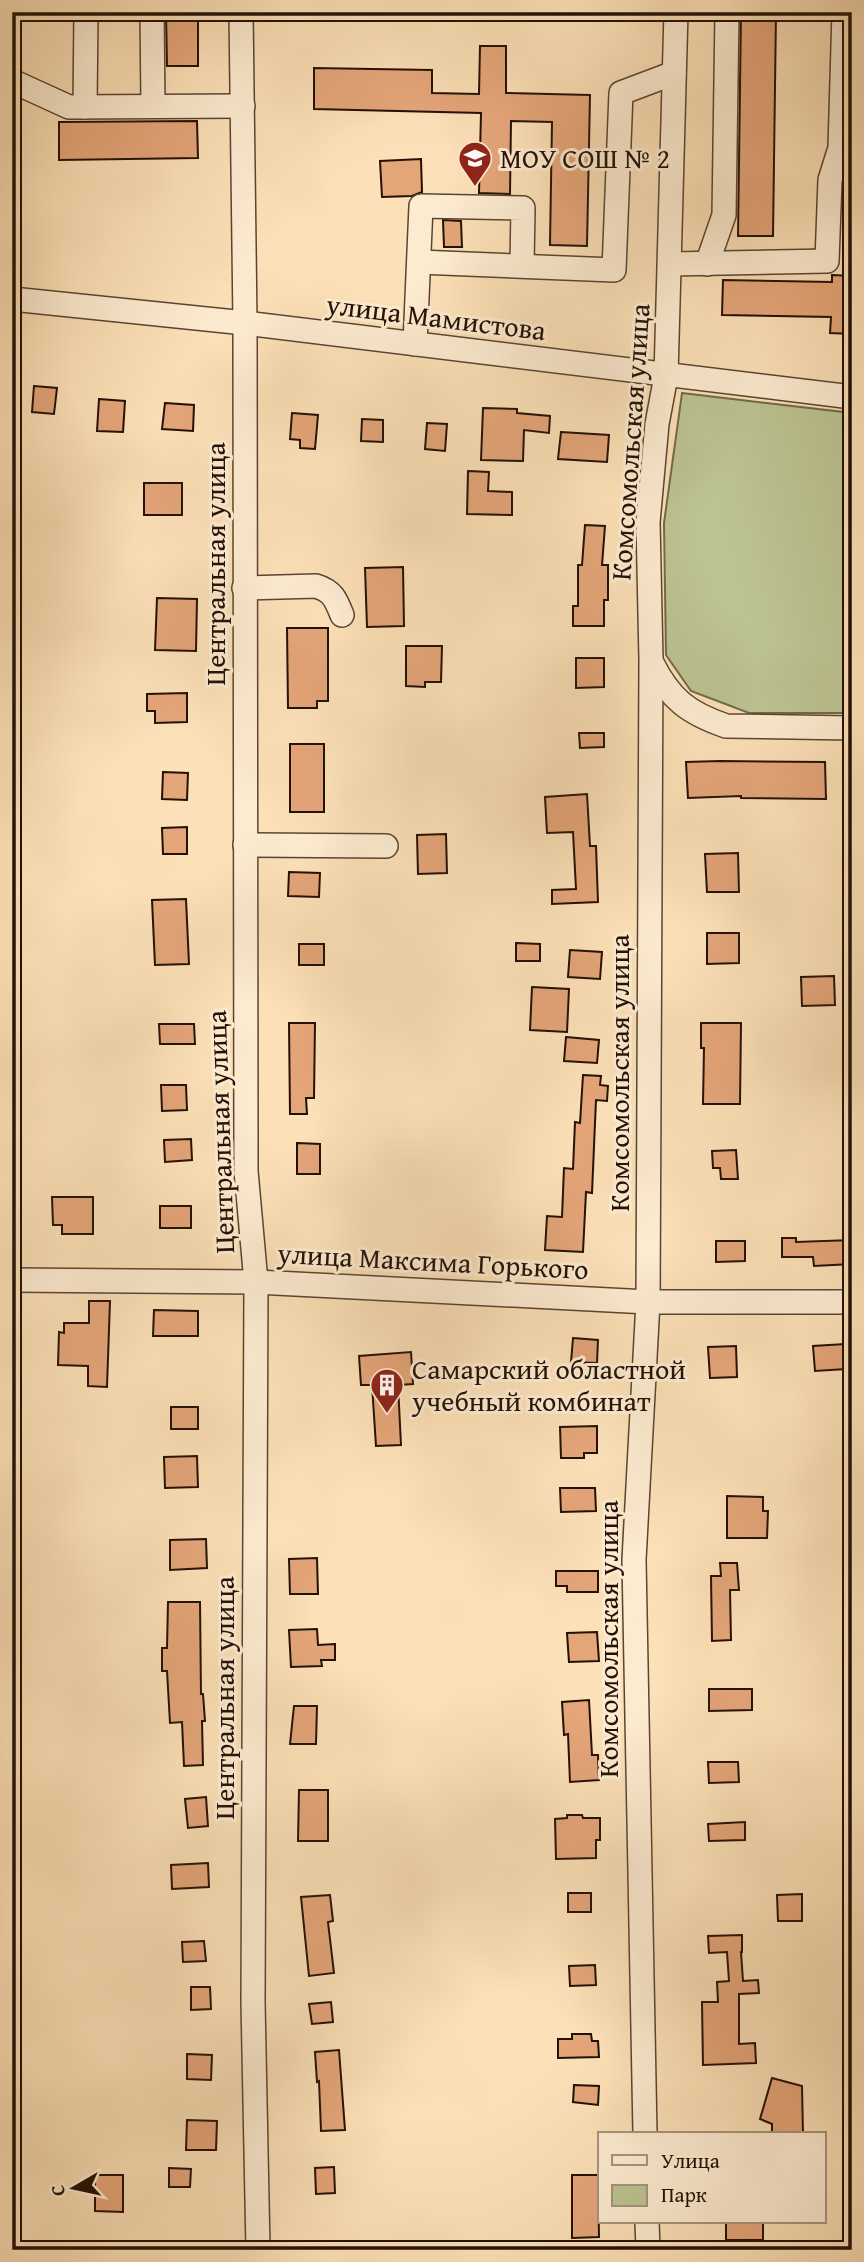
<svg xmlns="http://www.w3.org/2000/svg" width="864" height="2262" viewBox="0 0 864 2262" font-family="'Gentium Book Plus',serif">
	<rect width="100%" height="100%" fill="#fce0b7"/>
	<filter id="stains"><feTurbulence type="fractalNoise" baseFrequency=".00286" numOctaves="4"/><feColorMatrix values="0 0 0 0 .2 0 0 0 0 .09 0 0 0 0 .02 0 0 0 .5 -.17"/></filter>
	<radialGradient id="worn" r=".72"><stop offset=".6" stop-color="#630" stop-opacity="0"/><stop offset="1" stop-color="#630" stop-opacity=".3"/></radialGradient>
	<path fill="#bcc391" stroke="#706a4b" stroke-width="2" d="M682,393L852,413V713H749L691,691L666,655L664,523Z"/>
	<g fill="#e4a579" stroke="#231105" stroke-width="2">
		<path d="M166,12H198V66H167Z"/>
		<path d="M741,12H776L773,236H738Z"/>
		<path d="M480,46H506V93L590,95L587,246L550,245L552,122L511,121L510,194L479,193L481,113L314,109V68L432,70V93L479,94Z"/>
		<path d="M197,121L198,158L59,160V122Z"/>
		<path d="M421,159L422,192L412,196L382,197L380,161Z"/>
		<path d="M443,220L461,221L462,247H444Z"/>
		<path d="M832,275L852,276V334L830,333L831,317L722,315L723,280L832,282Z"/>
		<path d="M34,386L57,388L54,414L32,412Z"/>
		<path d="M99,399L125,401L123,432L97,431Z"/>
		<path d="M165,403L194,405L193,431L162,429Z"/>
		<path d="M483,408L517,409V413L550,416L549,433L524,430L523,461L481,460Z"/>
		<path d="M292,413L318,415L315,449L300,448V440L290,439Z"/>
		<path d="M362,419L383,420V442L361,441Z"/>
		<path d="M427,423L447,424L445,451L425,449Z"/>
		<path d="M561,432L609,435L607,462L558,459Z"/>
		<path d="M468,471L489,472L488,491L512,492V515L467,514Z"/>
		<rect x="144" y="483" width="38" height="32"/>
		<path d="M585,525L605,526L602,565H608V600H604V626H573V606H578V565H582Z"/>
		<path d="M403,567L404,626L367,627L365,568Z"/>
		<path d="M157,598L197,599L196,651L155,650Z"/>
		<path d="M287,628H328V701H317V708H288Z"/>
		<path d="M406,646H442L441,682H425V687L406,686Z"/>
		<path d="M576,658H604V687L576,688Z"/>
		<path d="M187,693V722L155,723V711H147V694Z"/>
		<path d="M579,733H604V747L580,748Z"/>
		<rect x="290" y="744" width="34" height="68"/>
		<path d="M720,761L825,762L826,799L741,798V796L688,798L686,762Z"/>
		<path d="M163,772L188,773L187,800L162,799Z"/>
		<path d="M587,794L590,846H596L598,902L552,904V890L576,889L573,832L547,833L545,797Z"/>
		<path d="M187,827V854H163L162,828Z"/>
		<path d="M446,834L447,873L418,874L417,835Z"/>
		<path d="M738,853L739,892H707L705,854Z"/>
		<path d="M289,872L320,873L319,897L288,896Z"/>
		<path d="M186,899L189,964L155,965L152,900Z"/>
		<path d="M707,933H739V963L707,964Z"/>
		<path d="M516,943L540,944V961H516Z"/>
		<rect x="299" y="944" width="25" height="21"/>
		<path d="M570,950L602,952L600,979L568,977Z"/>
		<path d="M834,976L835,1005L802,1006L801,977Z"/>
		<path d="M532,987L569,989L567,1032L530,1030Z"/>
		<path d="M289,1023H315L314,1098H306L307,1114H290Z"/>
		<path d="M701,1023H741L740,1104H703L704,1048H701Z"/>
		<path d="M159,1024H194L195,1044H160Z"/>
		<path d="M566,1037L599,1040L597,1063L564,1061Z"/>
		<path d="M583,1075L601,1076L600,1085L608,1086L607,1101L596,1100L592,1193L586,1192L583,1252L545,1250L547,1216L562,1217L564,1168L573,1169L575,1122L580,1123Z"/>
		<path d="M161,1085H186L187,1110L162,1111Z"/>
		<path d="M191,1139L192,1160L165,1162L164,1140Z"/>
		<path d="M297,1143L320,1144V1174H297Z"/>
		<path d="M736,1150L738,1179H721L720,1168H713L712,1151Z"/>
		<path d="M52,1197H93V1234H62V1225H53Z"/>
		<rect x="160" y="1206" width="31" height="22"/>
		<path d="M782,1238H796V1242L852,1240V1264L814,1266L813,1257H782Z"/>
		<path d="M716,1241H745V1261L716,1262Z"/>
		<path d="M89,1301H110L107,1387L88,1386V1366L58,1365L59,1332L64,1333V1323H89Z"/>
		<path d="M154,1310L198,1311V1336H153Z"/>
		<path d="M573,1338L598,1340L597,1363L571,1362Z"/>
		<path d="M845,1344L846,1369L815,1371L813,1346Z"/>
		<path d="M736,1346L737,1377L710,1378L708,1347Z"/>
		<path d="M411,1352L413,1384L398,1385L401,1445L376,1446L372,1385H361L359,1356Z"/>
		<rect x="171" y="1407" width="27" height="22"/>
		<path d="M597,1426V1453H584V1458H561L560,1427Z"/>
		<path d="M197,1456L198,1487L165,1488L164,1457Z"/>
		<path d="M560,1488H595L596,1511L561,1512Z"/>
		<path d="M727,1496L763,1497V1511H768L767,1538H727Z"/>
		<path d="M206,1539L207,1568L170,1570V1540Z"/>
		<path d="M317,1558L318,1594H290L289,1559Z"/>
		<path d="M720,1563H737L739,1590H730L731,1640L712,1641L711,1576H721Z"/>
		<path d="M556,1571H598V1592H567V1586H556Z"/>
		<path d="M168,1602H200L201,1694H203L205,1721H202L203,1765L184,1766L182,1722L170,1723L167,1671H162V1648H167Z"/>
		<path d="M317,1629L318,1645L335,1644V1660H321L322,1666L291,1667L289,1630Z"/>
		<path d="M597,1632L599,1661L569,1662L567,1633Z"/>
		<path d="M709,1689H752V1710L709,1711Z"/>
		<path d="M589,1700L592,1755H598L599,1780L570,1782L568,1734L564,1735L562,1702Z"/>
		<path d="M294,1706H317L316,1744H290Z"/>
		<path d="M708,1762H738L739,1782L709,1783Z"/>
		<path d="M299,1790H328V1841H298Z"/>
		<path d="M206,1797L208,1826L188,1828L185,1799Z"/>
		<path d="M567,1815H582L583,1818H600V1840H596V1858L556,1859L555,1819L567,1818Z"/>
		<path d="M745,1822V1840L709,1841L708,1824Z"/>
		<path d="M208,1863L209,1887L172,1889L171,1865Z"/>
		<rect x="568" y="1893" width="23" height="19"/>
		<path d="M802,1894V1921H778L777,1895Z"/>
		<path d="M330,1895L333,1921L328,1922L334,1973L309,1976L301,1897Z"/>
		<path d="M742,1935V1952H741L743,1981L758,1980L759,1993L739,1994V2044L755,2043L756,2063L703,2065L702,2002H718L717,1982L729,1981L727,1952L709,1953L708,1936Z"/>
		<path d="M204,1941L206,1961L183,1962L182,1942Z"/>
		<path d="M595,1965L596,1985L570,1986L569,1966Z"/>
		<path d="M191,1987H210L211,2009L191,2010Z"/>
		<path d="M331,2002L333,2022L312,2024L309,2004Z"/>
		<path d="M572,2034H591L592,2041H598L599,2057L558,2058V2039H572Z"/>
		<path d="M339,2050L345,2130L321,2131L319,2081L317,2082L315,2052Z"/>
		<path d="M187,2054L212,2055L211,2080L187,2079Z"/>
		<path d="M772,2078L802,2086L803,2134H772V2124L760,2119Z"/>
		<path d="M574,2085L599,2086L598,2105L573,2102Z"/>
		<path d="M187,2120L217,2121L216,2150H186Z"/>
		<path d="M334,2167L335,2193L316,2194L315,2168Z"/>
		<path d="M169,2168L191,2169L190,2187H169Z"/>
		<path d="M95,2175H123V2212L95,2211Z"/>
		<path d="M572,2175H598L599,2237L572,2238Z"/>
		<rect x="726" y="2222" width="37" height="18"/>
	</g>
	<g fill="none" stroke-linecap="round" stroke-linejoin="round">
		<defs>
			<g id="minor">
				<path d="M152,12L153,106"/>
				<path d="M241,12L245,323L246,1171L256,1282L253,2002L258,2250"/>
				<path d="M12,81L69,107L243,106"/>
				<path d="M85,107L86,12"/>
				<path d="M419,262L614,270L621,93L674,73"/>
				<path d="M670,264L827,261L830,180L840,148L844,12"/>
				<path d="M707,264L724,215L727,12"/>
				<path d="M12,299L245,323L852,397"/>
				<path d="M415,344L421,206L523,208L522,265"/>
				<path d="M244,588L316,586C333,591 336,600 342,615"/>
				<path d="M652,663C670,699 688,713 726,726L852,728"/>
				<path d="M245,845L386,846"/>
				<path d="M12,1280L256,1282L648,1302H852"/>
				<path d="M645,2134L634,1560L648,1302L651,660L648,522L657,424L666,376L676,12"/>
				<path d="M647,2222L648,2250"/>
			</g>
		</defs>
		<use href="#minor" stroke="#594532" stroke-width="26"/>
		<use href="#minor" stroke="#fdebd0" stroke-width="23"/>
	</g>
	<defs>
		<symbol id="school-pin" viewBox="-11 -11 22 30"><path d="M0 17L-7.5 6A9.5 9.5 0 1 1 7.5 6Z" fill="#8f2418" stroke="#fdebd0"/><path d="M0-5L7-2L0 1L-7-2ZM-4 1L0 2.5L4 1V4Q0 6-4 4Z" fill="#fff"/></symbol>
		<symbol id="building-pin" viewBox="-11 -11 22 30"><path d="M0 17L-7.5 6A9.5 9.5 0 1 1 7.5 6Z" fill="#8f2418" stroke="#fdebd0"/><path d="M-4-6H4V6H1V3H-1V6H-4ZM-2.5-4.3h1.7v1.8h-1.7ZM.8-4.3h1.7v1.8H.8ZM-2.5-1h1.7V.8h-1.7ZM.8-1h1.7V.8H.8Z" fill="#fff"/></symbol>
	</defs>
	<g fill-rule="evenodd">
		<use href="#school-pin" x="456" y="139" width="38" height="52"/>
		<use href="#building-pin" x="368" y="1366" width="38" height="52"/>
	</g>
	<g text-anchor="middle" stroke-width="6" stroke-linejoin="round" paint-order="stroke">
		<g font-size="28" fill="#231105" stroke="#fdebd0" text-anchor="start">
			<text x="500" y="168">МОУ СОШ № 2</text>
			<text x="412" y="1379">Самарский областной<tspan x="412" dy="32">учебный комбинат</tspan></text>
		</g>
		<g font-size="28" fill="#231105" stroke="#fdebd0">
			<text transform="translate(436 317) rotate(7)" y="10">улица Мамистова</text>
			<text transform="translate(630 442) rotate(-86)" y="10">Комсомольская улица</text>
			<text transform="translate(215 564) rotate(-90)" y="10">Центральная улица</text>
			<text transform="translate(619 1073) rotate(-90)" y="10">Комсомольская улица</text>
			<text transform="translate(220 1132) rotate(-92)" y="10">Центральная улица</text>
			<text transform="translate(433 1261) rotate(3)" y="10">улица Максима Горького</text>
			<text transform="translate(608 1639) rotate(-90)" y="10">Комсомольская улица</text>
			<text transform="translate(224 1698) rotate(-90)" y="10">Центральная улица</text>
		</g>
	</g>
	<rect width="864" height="2262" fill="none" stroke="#fce0b7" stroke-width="42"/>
	<rect x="14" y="14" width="836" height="2234" fill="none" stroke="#231105" stroke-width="3.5"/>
	<rect x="21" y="21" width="822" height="2220" fill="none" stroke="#231105" stroke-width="2"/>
	<rect x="598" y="2132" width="228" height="91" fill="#fdebd0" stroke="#a6947f" stroke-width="2"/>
	<rect x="612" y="2155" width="35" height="10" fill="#fdebd0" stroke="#a6947f" stroke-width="2"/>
	<text x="661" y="2168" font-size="21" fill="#231105">Улица</text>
	<rect x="612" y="2185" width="35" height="21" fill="#bcc391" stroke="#a6947f" stroke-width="2"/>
	<text x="661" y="2202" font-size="21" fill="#231105">Парк</text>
	<g transform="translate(74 2188) rotate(261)" stroke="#fdebd0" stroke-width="5" paint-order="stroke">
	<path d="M0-5L12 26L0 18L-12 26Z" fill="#231105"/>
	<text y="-10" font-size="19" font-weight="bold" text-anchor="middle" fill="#231105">С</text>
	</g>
	<rect width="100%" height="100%" filter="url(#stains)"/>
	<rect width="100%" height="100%" fill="url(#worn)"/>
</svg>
